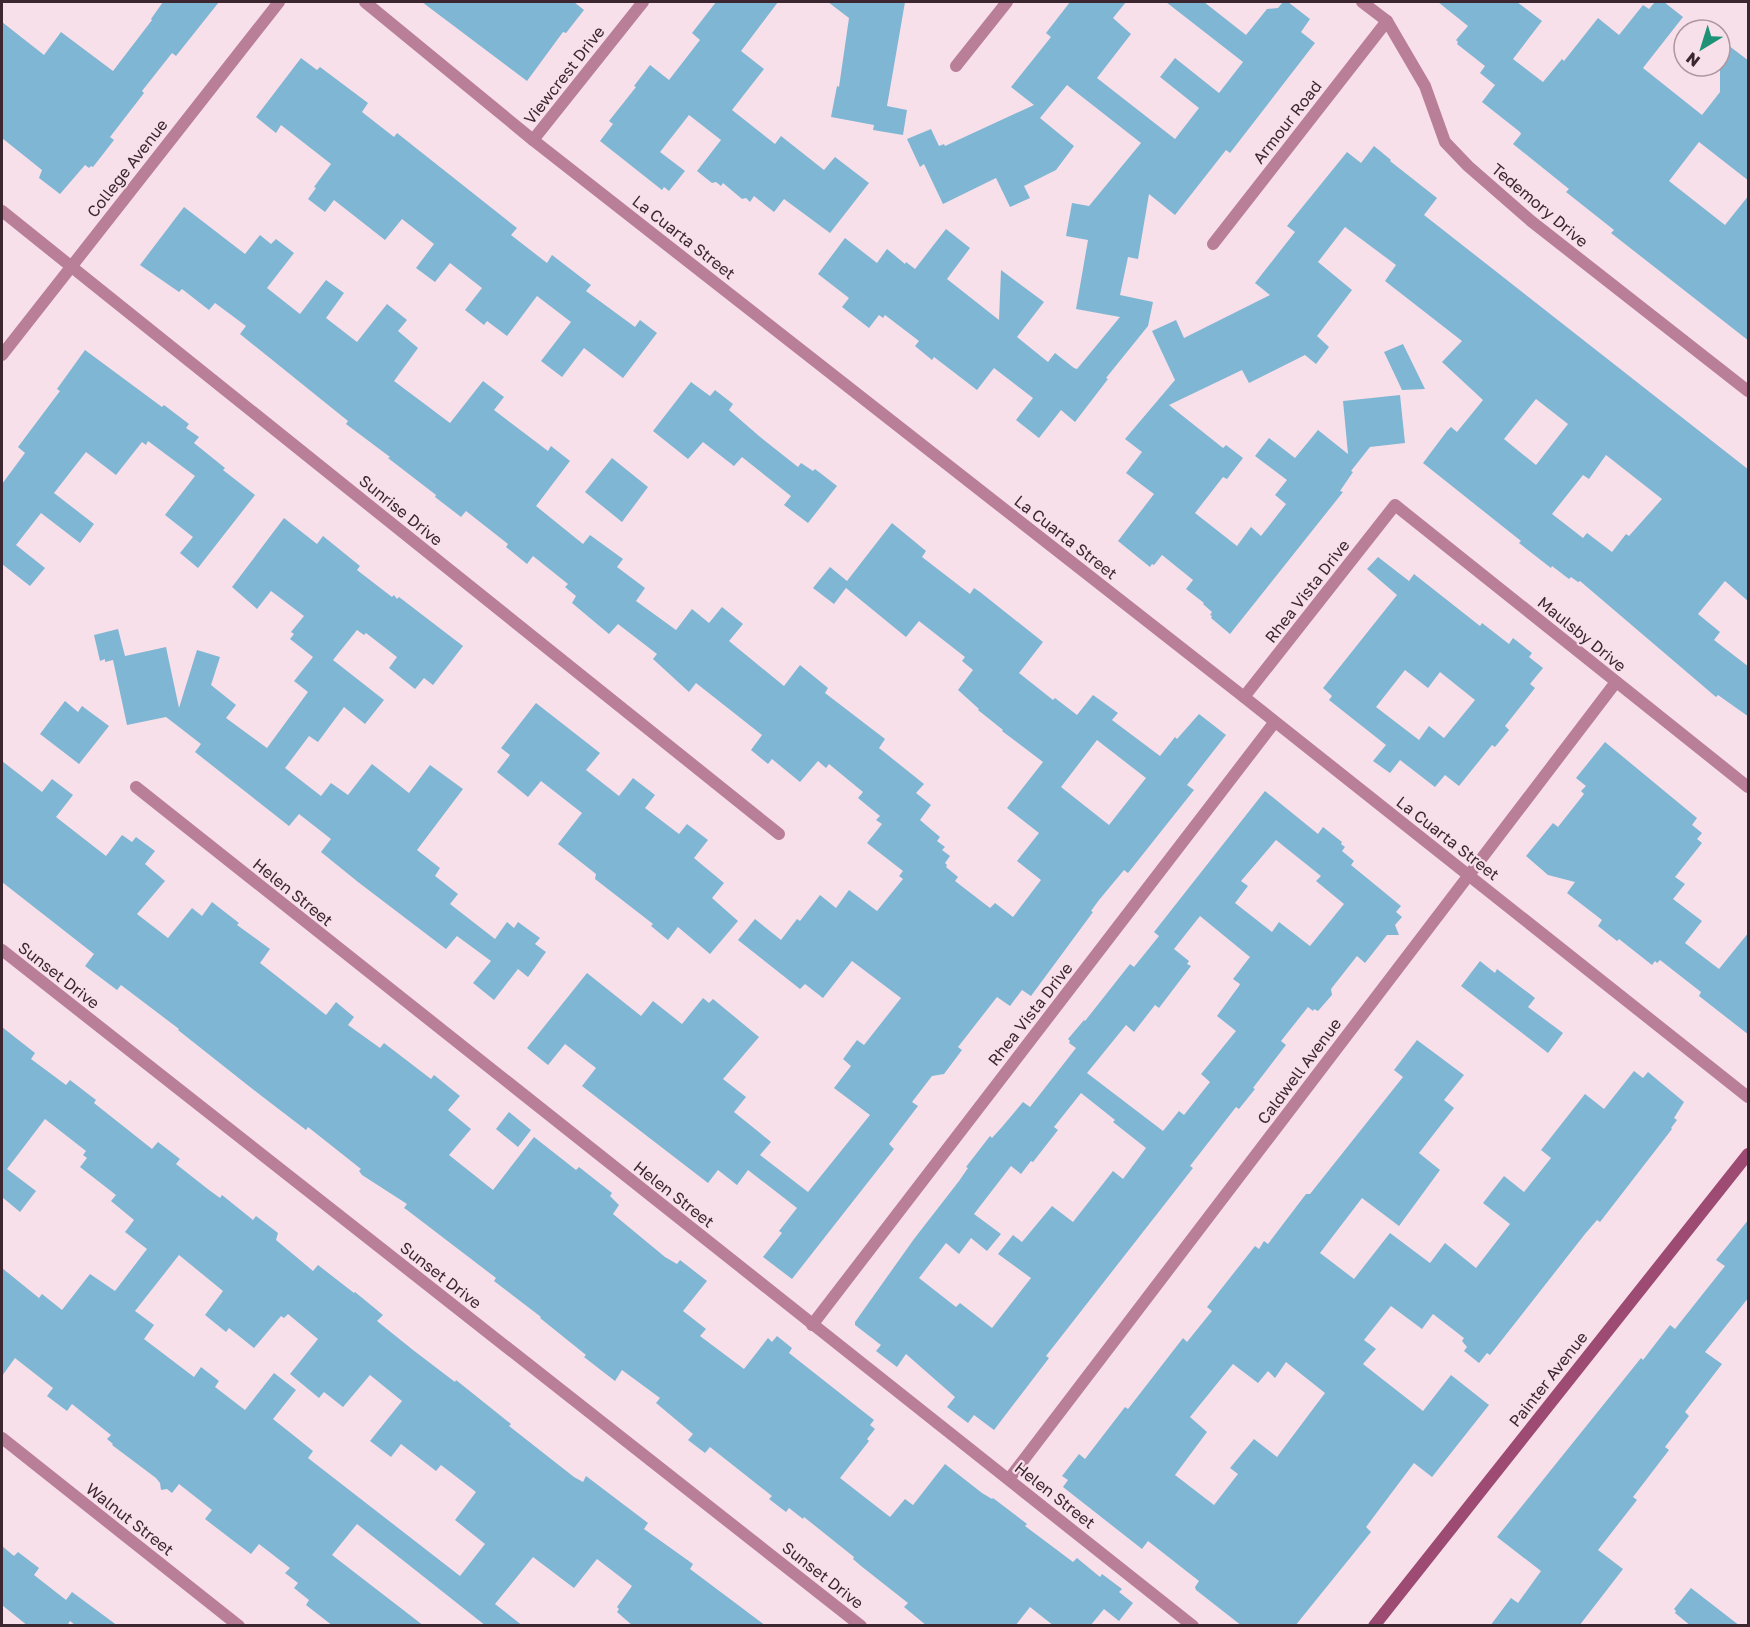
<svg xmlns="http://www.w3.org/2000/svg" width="1750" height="1627" viewBox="0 0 1750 1627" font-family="'Golos Text',sans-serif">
	<rect width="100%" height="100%" fill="#f8e0ea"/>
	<g fill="#7fb6d3" fill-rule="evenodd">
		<path d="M163,2H219L176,56L172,53L142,91L144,93L110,137L114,140L93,167L91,166L89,168L85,165L60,194L39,178L42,170L2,138V22L44,55L61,32L113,71L152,20L151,19Z"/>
		<path d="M422,2H574L584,10L566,33L563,32L527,81Z"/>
		<path d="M716,2H778L741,51L764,69L732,110L775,144L781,136L824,170L835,157L869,183L830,233L784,199L774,212L754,196L750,202L746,198L742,199L723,183L721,186L716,182L712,183L697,171L721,140L689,115L660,152L685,171L669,191L664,187L662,190L600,141L613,124L609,121L636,87L634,86L650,65L669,80L700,40L692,33Z"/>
		<path d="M828,2H905L887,106L907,110L903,135L873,130L874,125L831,117L837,86L839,87L849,18Z"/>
		<path d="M1070,2H1126L1113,18L1131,34L1097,78L1175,139L1199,108L1160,77L1175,58L1219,93L1243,62L1166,2H1204L1246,35L1267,9L1278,8L1283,2H1288L1310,19L1301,32L1315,43L1230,153L1226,150L1175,215L1149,194L1138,259L1128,257L1120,295L1153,302L1148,326L1106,378L1108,379L1075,422L1061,410L1039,438L1016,420L1033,398L994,368L977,390L934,357L932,360L915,346L919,341L885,315L883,318L879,315L869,328L842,307L849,298L818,274L845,238L877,263L887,249L905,264L906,262L915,269L946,229L970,248L947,279L999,320L1001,270L1044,302L1017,337L1048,362L1055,353L1074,368L1077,369L1120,317L1076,309L1088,240L1066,236L1072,203L1089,206L1141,143L1067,85L1040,118L1074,146L1056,170L1024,186L1030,198L1010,207L996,178L943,204L924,164L920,167L907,139L931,129L939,146L944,144L945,146L1034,105L1011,87L1051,37L1046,33Z"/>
		<path d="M1438,2H1517L1542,21L1513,59L1543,82L1562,59L1564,61L1598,18L1619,35L1643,5L1649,9L1655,2H1664L1683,17L1643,68L1702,115L1720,92V39L1749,61V181L1699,142L1669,181L1725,225L1749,195V341L1611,233L1614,230L1566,192L1569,189L1513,144L1521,134L1520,132L1482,102L1495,85L1480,73L1485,66L1457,44L1458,42L1456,40L1468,26Z"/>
		<path d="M301,58L317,70L320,67L368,103L362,112L394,137L397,133L517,228L511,235L547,263L552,255L591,285L586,291L635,327L640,320L657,333L623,378L584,348L562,377L541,361L571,322L537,296L507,336L487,321L484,325L465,310L482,288L450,263L435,282L416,268L434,244L402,219L385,240L334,200L325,212L308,199L316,188L314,187L331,164L281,125L276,133L256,117Z"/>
		<path d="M1374,146L1391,160L1390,161L1437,198L1424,215L1749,470V602L1725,581L1698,614L1720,632L1714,640L1749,667V717L1718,695L1716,697L1580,581L1578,582L1571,577L1569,579L1552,566L1551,568L1519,543L1521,541L1423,463L1447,431L1451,427L1457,432L1483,400L1442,362L1462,341L1385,281L1396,265L1345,227L1318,262L1352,290L1317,336L1329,347L1316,364L1305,355L1249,383L1242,370L1169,405L1223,448L1226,445L1243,458L1227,479L1223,477L1195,513L1237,546L1251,527L1261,536L1286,504L1275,495L1287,480L1255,456L1269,438L1295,458L1318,430L1348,454L1343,401L1400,395L1405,443L1370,447L1351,471L1353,472L1340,491L1343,492L1230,634L1211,618L1212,616L1210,615L1212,612L1203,604L1204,603L1186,589L1193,580L1162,555L1154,565L1152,564L1150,567L1118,541L1154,494L1126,473L1142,452L1125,439L1175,380L1152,331L1176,320L1184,338L1270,295L1255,283L1295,232L1287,226L1347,152L1361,163ZM1536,399L1568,424L1536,465L1504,439ZM1606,455L1662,499L1629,536L1626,534L1612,552L1587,533L1583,538L1552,514L1583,475L1589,479Z"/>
		<path d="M184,207L245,254L260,235L271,244L276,239L294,253L267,288L300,314L326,280L344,293L326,318L357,342L387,304L407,320L398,331L418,348L394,381L450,423L483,381L504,397L494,410L548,451L551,446L570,461L536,506L583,544L590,535L623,559L617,567L645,588L636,601L676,630L692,609L709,623L722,607L743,624L729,641L784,686L800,665L828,688L825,693L885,739L879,748L924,784L916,793L931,805L920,820L940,837L937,841L945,847L942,850L950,856L945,863L947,865L946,867L958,877L955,881L990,908L995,903L1013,917L1041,880L1017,861L1039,833L1007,808L1043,762L1002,731L1003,730L978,710L979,709L958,690L973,670L962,661L965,657L919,621L906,637L846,588L834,604L813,588L830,567L847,581L892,523L926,551L922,557L970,594L974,588L980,592L1043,642L1019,673L1053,700L1055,698L1077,715L1093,695L1118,713L1112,720L1160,756L1175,737L1177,739L1199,714L1226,735L1187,785L1194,790L1128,873L1124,870L1099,900L1091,911L1093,912L1031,996L1022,990L1010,1006L997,997L958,1047L962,1050L944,1074L932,1076L912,1102L918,1106L889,1144L894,1149L792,1279L763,1257L782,1233L779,1231L797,1208L748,1170L737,1185L718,1170L708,1183L582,1086L596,1068L565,1044L548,1065L527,1048L587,973L641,1016L653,1001L682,1024L703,998L709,1003L713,999L759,1037L723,1079L746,1097L734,1112L771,1142L760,1155L808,1192L870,1115L834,1088L851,1066L843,1059L857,1040L864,1045L901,998L852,961L823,998L805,984L800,989L738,940L755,919L781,940L797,919L800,921L820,895L836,908L849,890L877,911L903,879L899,876L903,871L867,843L882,824L876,820L880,816L858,798L863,792L829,764L826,768L818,761L800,782L772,759L768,764L751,750L762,735L696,683L689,692L653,659L657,654L618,624L609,634L572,603L576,596L565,587L568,584L533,556L527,564L506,547L508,544L466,511L461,517L435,497L436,495L388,458L390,457L346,424L348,421L240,334L246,326L215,303L209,310L182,289L179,292L140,265ZM1097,740L1146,778L1109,825L1061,787Z"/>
		<path d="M1403,344L1425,389L1402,390L1384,352Z"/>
		<path d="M85,350L162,407L164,405L189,424L186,428L199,437L194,443L225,468L223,470L255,495L198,568L180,553L193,537L165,515L195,476L148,441L146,445L142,442L116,475L86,452L54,493L94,524L80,543L41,513L16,545L45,568L30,586L2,564V484L25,453L18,447L60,391L57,389Z"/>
		<path d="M691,382L710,396L715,390L733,404L729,410L759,436L798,467L801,463L813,471L815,469L837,486L808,523L784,505L791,496L742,457L734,466L703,442L688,459L653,431Z"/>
		<path d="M612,458L648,487L622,522L585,492Z"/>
		<path d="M284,518L317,544L323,536L360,566L357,570L392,597L394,595L397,599L399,597L463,646L433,685L424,678L415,689L389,668L397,657L366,633L364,635L357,630L333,660L384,700L365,724L344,707L318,742L309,736L285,768L321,796L331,783L348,795L372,764L409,793L430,765L463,789L417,850L440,868L435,876L458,894L450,904L495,939L507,922L514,928L518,922L540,938L535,944L546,952L528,977L518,969L494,1000L473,983L491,961L457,936L446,949L358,882L321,852L331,839L299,814L289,826L195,752L201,744L166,717L127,725L113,660L105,662V659L100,661L94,635L118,629L125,656L166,647L179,708L197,650L220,657L211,685L236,705L226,718L267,748L308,692L294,681L313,657L290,639L294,634L291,632L304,616L271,591L257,609L232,587Z"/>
		<path d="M1378,557L1409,581L1414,574L1480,626L1482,623L1509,644L1513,638L1532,653L1529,657L1543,668L1530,684L1535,688L1505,726L1509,730L1495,747L1492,745L1459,786L1445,775L1435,787L1400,760L1390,773L1373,761L1386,745L1329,700L1332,696L1323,688L1397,595L1367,569ZM1405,670L1428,688L1440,672L1475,700L1444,738L1429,726L1419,740L1376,707Z"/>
		<path d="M65,701L78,712L82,706L109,726L79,764L40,734Z"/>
		<path d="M536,703L600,753L586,770L619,796L633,778L655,795L645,808L679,834L687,824L708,840L694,858L724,883L712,898L738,921L710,954L678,927L668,940L651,926L653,924L595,879L596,874L558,844L582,813L541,781L528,797L497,772L510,755L501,748Z"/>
		<path d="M1605,742L1697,818L1692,825L1702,833L1697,839L1702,843L1675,877L1685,884L1673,899L1702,921L1685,943L1719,969L1749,932V1035L1699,996L1701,992L1660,960L1657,963L1655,961L1652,965L1619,939L1617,941L1598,926L1602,920L1567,893L1575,882L1548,875L1526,856L1553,823L1558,827L1584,794L1581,791L1586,786L1576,778Z"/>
		<path d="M2,761L42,792L52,779L73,795L56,817L106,856L122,835L132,842L136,837L155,851L145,864L165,881L137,914L168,938L192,908L202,916L212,902L239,923L237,925L270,949L260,963L326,1015L336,1002L354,1017L348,1025L380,1048L384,1043L431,1079L434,1075L460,1096L448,1110L471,1129L449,1155L493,1190L534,1137L576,1170L579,1167L612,1193L610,1196L619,1205L613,1214L665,1257L677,1264L680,1260L707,1281L683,1311L706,1329L700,1336L744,1369L768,1338L772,1342L777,1336L792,1348L789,1353L874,1420L870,1425L875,1429L867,1439L869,1441L840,1478L890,1517L905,1499L913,1505L945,1464L982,1493L992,1499L993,1498L1027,1524L1025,1526L1073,1562L1077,1558L1100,1577L1102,1574L1122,1589L1119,1592L1133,1603L1119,1621L1104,1609L1090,1626H1054L1030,1607L1015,1626H927L904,1607L908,1603L861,1566L853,1559L854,1557L804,1517L803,1519L789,1508L786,1512L769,1499L772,1496L710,1447L705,1453L688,1440L693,1434L656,1403L660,1398L622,1370L615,1381L584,1357L586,1355L540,1318L541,1317L494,1281L496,1278L407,1210L404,1208L407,1204L362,1175L359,1171L361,1169L308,1127L306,1130L259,1094L178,1030L179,1029L121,985L117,990L85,966L94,954L2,882Z"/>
		<path d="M1265,791L1318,834L1323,827L1342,842L1341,844L1345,847L1342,851L1354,861L1351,865L1401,906L1396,912L1402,917L1395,925L1399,935H1387L1365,963L1357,956L1331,989L1332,995L1318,1011L1314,1009L1313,1011L1308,1007L1281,1041L1286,1045L1256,1084L1253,1088L1255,1089L1239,1109L1236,1107L1190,1166L1193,1168L1046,1356L1049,1358L994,1430L974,1415L968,1423L947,1407L955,1397L906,1354L897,1367L876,1351L881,1345L855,1325V1322L914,1239L959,1181L968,1168L966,1167L990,1136L992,1138L1002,1127L1023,1102L1030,1107L1076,1048L1069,1043L1070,1041L1068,1039L1084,1020L1085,1021L1130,964L1134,967L1159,936L1154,932ZM1276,840L1321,876L1316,881L1344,904L1310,946L1279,922L1272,932L1235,903L1248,886L1241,881ZM1200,916L1250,957L1233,979L1240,984L1239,986L1217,1016L1236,1031L1201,1074L1210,1082L1184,1115L1179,1111L1163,1131L1087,1073L1126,1025L1134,1032L1155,1005L1159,1008L1191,966L1187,964L1189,961L1174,949ZM1081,1093L1115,1120L1113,1122L1146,1148L1123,1179L1113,1171L1073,1222L1052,1206L1022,1242L1013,1235L998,1254L1031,1278L992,1328L960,1303L956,1307L919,1278L946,1243L959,1254L971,1238L987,1251L1001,1234L974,1214L1011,1166L1021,1174L1031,1161L1033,1162L1058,1130L1054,1127Z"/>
		<path d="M1480,961L1495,973L1497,969L1535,998L1528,1007L1563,1033L1548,1053L1461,986Z"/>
		<path d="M2,1027L35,1053L31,1059L66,1085L70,1080L96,1100L94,1103L152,1149L158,1142L180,1159L176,1164L209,1190L220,1198L222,1195L253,1220L256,1216L278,1233L276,1240L313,1271L318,1265L354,1293L355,1292L383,1315L377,1321L413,1350L455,1382L456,1380L511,1424L509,1426L574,1477L583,1482L586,1476L648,1523L644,1529L693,1564L690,1569L766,1626H633L617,1612L619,1609L617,1607L632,1586L597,1559L574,1588L533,1557L495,1604L523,1626H486L357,1524L332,1555L424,1626H333L306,1605L309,1600L294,1588L298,1583L285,1573L290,1568L259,1544L251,1554L231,1539L205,1519L212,1510L179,1484L172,1493L167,1489L161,1490L160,1483L156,1478L112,1445L113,1444L107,1439L111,1435L72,1404L67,1411L47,1396L53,1388L15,1358L2,1376V1268L39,1298L42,1294L62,1310L90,1274L115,1291L147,1249L125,1232L134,1220L111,1201L116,1195L80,1167L87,1158L83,1155L86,1151L45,1119L7,1169L36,1191L20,1212L2,1197ZM179,1255L223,1291L205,1315L226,1332L229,1328L254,1348L281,1316L284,1318L288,1314L318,1339L290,1374L319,1398L324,1392L343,1407L370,1375L402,1401L370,1441L391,1457L401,1444L436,1471L441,1465L476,1492L455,1520L485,1544L460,1576L308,1458L313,1451L273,1419L296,1390L274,1373L245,1410L215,1387L219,1381L201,1367L194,1377L144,1339L154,1325L135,1311Z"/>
		<path d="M1417,1040L1464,1075L1444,1100L1454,1108L1419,1153L1440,1170L1399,1226L1362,1198L1320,1253L1354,1279L1390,1233L1430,1263L1445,1243L1476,1268L1510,1224L1483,1203L1504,1176L1524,1192L1551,1158L1541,1150L1585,1094L1604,1109L1634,1071L1643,1078L1648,1072L1684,1102L1674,1118L1677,1120L1671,1128L1672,1129L1600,1222L1597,1220L1585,1234L1490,1355L1487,1353L1479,1363L1464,1351L1467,1347L1462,1341L1464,1338L1433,1314L1422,1329L1391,1306L1364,1340L1376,1349L1363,1364L1423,1411L1451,1375L1489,1405L1432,1477L1414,1463L1366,1527L1371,1532L1295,1626H1242L1196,1590L1195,1587L1199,1581L1148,1541L1142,1549L1063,1487L1068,1480L1062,1476L1079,1454L1085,1459L1125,1407L1128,1409L1183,1338L1187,1342L1212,1311L1207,1307L1255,1246L1259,1249L1264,1241L1268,1244L1306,1194H1310L1403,1077L1394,1070ZM1286,1362L1325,1393L1277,1457L1254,1439L1230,1468L1238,1474L1214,1505L1175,1475L1207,1432L1190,1417L1233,1364L1258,1383L1268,1371L1275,1378Z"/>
		<path d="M509,1112L531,1130L518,1147L496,1129Z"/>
		<path d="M1749,1219V1297L1705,1352L1722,1364L1685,1412L1689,1416L1665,1447L1669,1450L1633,1497L1637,1500L1598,1550L1623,1569L1579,1626H1490L1511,1598L1518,1603L1541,1571L1497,1537L1641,1358L1643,1360L1670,1325L1675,1329L1725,1266L1716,1260Z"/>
		<path d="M2,1546L14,1556L18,1552L39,1568L34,1575L66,1600L72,1592L118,1626H76L70,1621L67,1626H28L2,1605Z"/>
		<path d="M1691,1588L1740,1626H1691L1675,1613L1676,1611L1674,1609Z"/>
	</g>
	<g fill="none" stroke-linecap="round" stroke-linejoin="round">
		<g stroke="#b97f99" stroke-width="12">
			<path d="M1362,2L1387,21L1425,86L1445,142L1468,166L1531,221L1748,391"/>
			<path d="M956,66L1007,2"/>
			<path d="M533,140L643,2"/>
			<path d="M2,211L779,834"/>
			<path d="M1213,244L1387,21"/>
			<path d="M1244,697L1395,505L1748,787"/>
			<path d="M136,787L1193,1626"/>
			<path d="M2,950L861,1626"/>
			<path d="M812,1325L1274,723"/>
			<path d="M2,1438L239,1626"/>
			<path d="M1009,1479L1616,682"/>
		</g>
		<g stroke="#b97f99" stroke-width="12">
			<path d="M365,2L533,140L1244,697L1748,1097"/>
			<path d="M2,355L279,2"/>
		</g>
		<path stroke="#9d4b73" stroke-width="12" d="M1374,1626L1748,1154"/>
	</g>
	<g text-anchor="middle" stroke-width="4.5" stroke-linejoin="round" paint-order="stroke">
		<g font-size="16" fill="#3c2730" stroke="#f8e0ea">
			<text transform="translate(564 75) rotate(-52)" y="6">Viewcrest Drive</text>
			<text transform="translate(1287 122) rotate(-52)" y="6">Armour Road</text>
			<text transform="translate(127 168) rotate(-52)" y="6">College Avenue</text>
			<text transform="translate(1540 205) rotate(40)" y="6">Tedemory Drive</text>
			<text transform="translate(684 237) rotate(38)" y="6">La Cuarta Street</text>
			<text transform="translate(401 510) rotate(39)" y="6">Sunrise Drive</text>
			<text transform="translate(1066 537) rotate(38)" y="6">La Cuarta Street</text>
			<text transform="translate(1307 591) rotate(-52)" y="6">Rhea Vista Drive</text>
			<text transform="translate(1582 634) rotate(39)" y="6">Maulsby Drive</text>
			<text transform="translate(1448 838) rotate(38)" y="6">La Cuarta Street</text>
			<text transform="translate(293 892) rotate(39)" y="6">Helen Street</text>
			<text transform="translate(59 975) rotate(38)" y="6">Sunset Drive</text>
			<text transform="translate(1030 1014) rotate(-52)" y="6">Rhea Vista Drive</text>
			<text transform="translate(1299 1071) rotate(-53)" y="6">Caldwell Avenue</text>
			<text transform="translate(674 1194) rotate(38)" y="6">Helen Street</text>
			<text transform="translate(441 1275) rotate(38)" y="6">Sunset Drive</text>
			<text transform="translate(1548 1379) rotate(-52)" y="6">Painter Avenue</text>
			<text transform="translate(1055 1495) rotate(38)" y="6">Helen Street</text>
			<text transform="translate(130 1519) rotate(38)" y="6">Walnut Street</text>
			<text transform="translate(823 1575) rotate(38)" y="6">Sunset Drive</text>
		</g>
	</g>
	<rect width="1750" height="1627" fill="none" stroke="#3c2730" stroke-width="6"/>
	<g transform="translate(1702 48) rotate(218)"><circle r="28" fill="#f8e0ea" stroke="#ad96a0" stroke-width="1.5"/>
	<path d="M0-4.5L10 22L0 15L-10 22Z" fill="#1d9276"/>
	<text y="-9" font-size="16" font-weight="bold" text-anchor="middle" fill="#3c2730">N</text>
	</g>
</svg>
